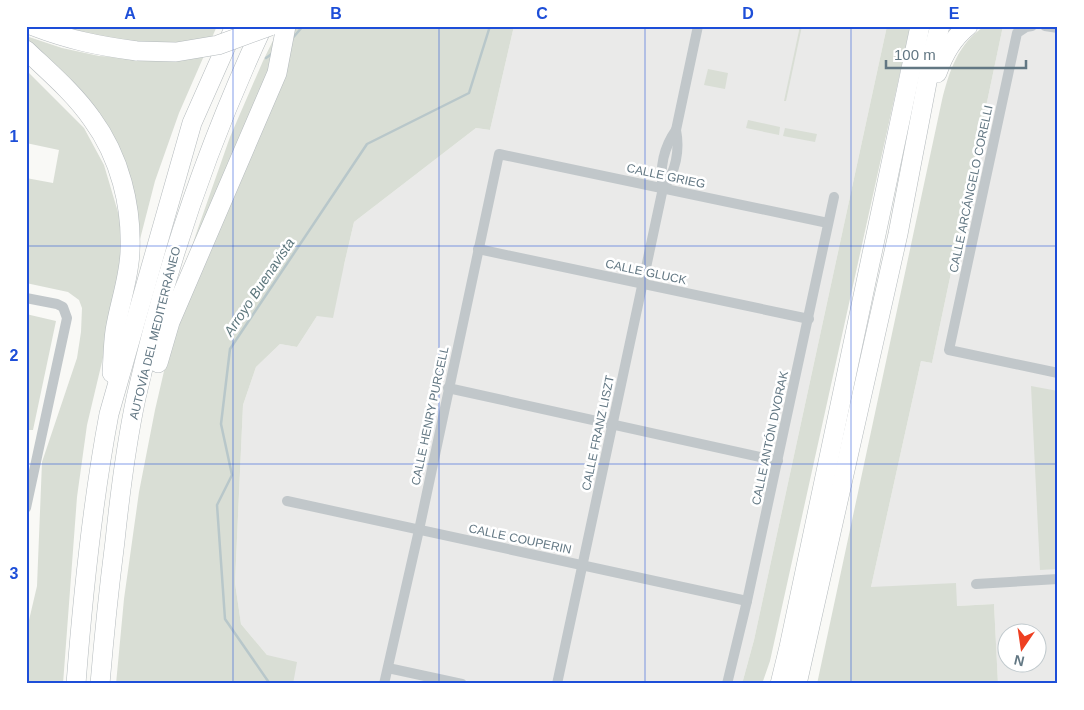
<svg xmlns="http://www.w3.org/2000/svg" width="1084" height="710" viewBox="0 0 1084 710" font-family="Arial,sans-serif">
	<rect width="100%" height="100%" fill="#f9f9f6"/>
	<g fill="#eaeae9" fill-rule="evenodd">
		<path d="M514,26H887L754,640L742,684H273L267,655L241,624L235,583L243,405L256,367L280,344L297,347L317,316L344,265L354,222L476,128L490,130Z"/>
		<path d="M1003,26H1058V684H998L994,604L957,606L871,587L921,361L932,363ZM1006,632H1036V662H1006Z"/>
	</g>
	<g fill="#d9ded5">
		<path d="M53,26H217L179,113L155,181L138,247L131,193L46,58L26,41V36L62,48L99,56L137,58V45Z"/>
		<path d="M280,26H514L490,130L476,128L354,222L344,265L333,318L317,316L297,347L280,344L256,367L243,405L235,583L241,624L267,655L297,662L293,684H116L124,599L139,492L155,410L171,341L180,283L196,234L230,137L263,61Z"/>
		<path d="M800,26H802L786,101H784Z"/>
		<path d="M887,26H909V32L770,661L762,684H742L754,640Z"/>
		<path d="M985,26H1003L932,363L921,361L871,587L956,583L957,606L994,604L998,684H817L942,100C949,72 958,43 985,26Z"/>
		<path d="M708,69L728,73L725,89L704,85Z"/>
		<path d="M26,70L84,128L104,165L120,219L121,265L106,345L87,425L77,497L63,684H26V633L37,586L42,462L77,358L81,332L82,308L79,300L68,292L26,283V178L53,183L59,150L26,143Z"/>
		<path d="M748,120L780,127L779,135L746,128Z"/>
		<path d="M785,128L817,134L815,142L783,136Z"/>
		<path d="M26,314L56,321L33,430H28L26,435Z"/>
		<path d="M1031,386L1058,391V569L1040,570Z"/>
	</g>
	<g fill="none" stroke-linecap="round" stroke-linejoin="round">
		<g stroke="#b8c7ca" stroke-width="2.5">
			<path d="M291,40L303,26"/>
			<path d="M266,58L273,53"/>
			<path d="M270,684L225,619L217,505L232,475L221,424L230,349L367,144L469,93L490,26"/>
		</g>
		<defs>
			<g id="highway">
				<path d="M33,26C69,40 99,46 137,51"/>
				<path d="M26,50C49,72 74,93 92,119C120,157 132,206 130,252C129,279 119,305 115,331C113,345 113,359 112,373"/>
				<path d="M937,73C944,54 952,39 968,26"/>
				<path d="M158,363L170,322L277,73L286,26"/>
				<path d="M76,684C83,593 92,504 109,414L192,123L235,26"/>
				<path d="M100,684C104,636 109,588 115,541C120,493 126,445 136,398C165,269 207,146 263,26"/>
				<path d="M780,684L789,647L920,26"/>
				<path d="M797,684L898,234L933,51L940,26"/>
			</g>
		</defs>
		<use href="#highway" stroke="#b4babd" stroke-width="20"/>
		<g stroke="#c1c7ca" stroke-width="10">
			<path d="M1032,26L1026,27L1017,33L949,350L1058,373"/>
			<path d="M1045,26L1058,28"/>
			<path d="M663,188C676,172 680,150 676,130L698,26"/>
			<path d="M478,249L809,319"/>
			<path d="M26,298L57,304L63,307L67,318L26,508"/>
			<path d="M448,388L778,461"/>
			<path d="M287,501L747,601"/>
			<path d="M976,584L1058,579"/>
			<path d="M388,668L462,684"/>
			<path d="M384,684L419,530L499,154L828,223"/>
			<path d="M557,684L663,188C659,168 664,147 676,130"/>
			<path d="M727,684L747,601L834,197"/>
		</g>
		<use href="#highway" stroke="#fff" stroke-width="19"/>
		<defs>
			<path id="highway-bridge" d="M137,51L176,52L218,45L270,26"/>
		</defs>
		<use href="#highway-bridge" stroke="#b4babd" stroke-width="20" stroke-linecap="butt"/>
		<use href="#highway-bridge" stroke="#fff" stroke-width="19"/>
	</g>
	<path fill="none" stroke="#1d4ed8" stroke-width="1" stroke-opacity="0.55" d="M233,26V684M439,26V684M645,26V684M851,26V684M26,246H1058M26,464H1058"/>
	<g text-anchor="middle" stroke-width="5" stroke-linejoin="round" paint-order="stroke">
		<g font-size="12" fill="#627783" stroke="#fff">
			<text transform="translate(666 176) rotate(12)" y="4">CALLE GRIEG</text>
			<text transform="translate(971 189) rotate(-78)" y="4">CALLE ARCÁNGELO CORELLI</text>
			<text transform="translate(646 272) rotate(12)" y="4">CALLE GLUCK</text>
			<text transform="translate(155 333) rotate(-76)" y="4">AUTOVÍA DEL MEDITERRÁNEO</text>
			<text transform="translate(430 416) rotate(-78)" y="4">CALLE HENRY PURCELL</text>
			<text transform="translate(598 433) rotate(-78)" y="4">CALLE FRANZ LISZT</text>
			<text transform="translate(770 438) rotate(-78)" y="4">CALLE ANTÓN DVORAK</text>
			<text transform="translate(520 539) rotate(12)" y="4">CALLE COUPERIN</text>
		</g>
		<g font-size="14" font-style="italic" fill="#5d777d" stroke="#fff">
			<text transform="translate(259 287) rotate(-56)" y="5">Arroyo Buenavista</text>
		</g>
	</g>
	<rect width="1084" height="710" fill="none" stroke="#ffffff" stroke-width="55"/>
	<g transform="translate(1022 648) rotate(193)"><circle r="24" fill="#ffffff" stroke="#c0c9cd"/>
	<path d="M0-4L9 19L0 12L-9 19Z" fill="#ee3f21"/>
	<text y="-8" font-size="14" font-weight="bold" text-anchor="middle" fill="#627783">N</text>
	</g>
	<path d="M886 60v8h140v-8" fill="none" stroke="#627783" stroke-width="2.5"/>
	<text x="894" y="60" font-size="15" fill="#627783" stroke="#ffffff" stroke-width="4" paint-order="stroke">100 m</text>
	<rect x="28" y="28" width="1028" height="654" fill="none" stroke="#1d4ed8" stroke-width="2"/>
	<g font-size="16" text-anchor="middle" font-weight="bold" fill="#1d4ed8">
		<text x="130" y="19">A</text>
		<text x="336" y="19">B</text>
		<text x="542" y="19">C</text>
		<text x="748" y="19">D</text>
		<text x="954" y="19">E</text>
		<text x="14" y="142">1</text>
		<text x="14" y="361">2</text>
		<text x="14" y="579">3</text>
	</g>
</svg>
